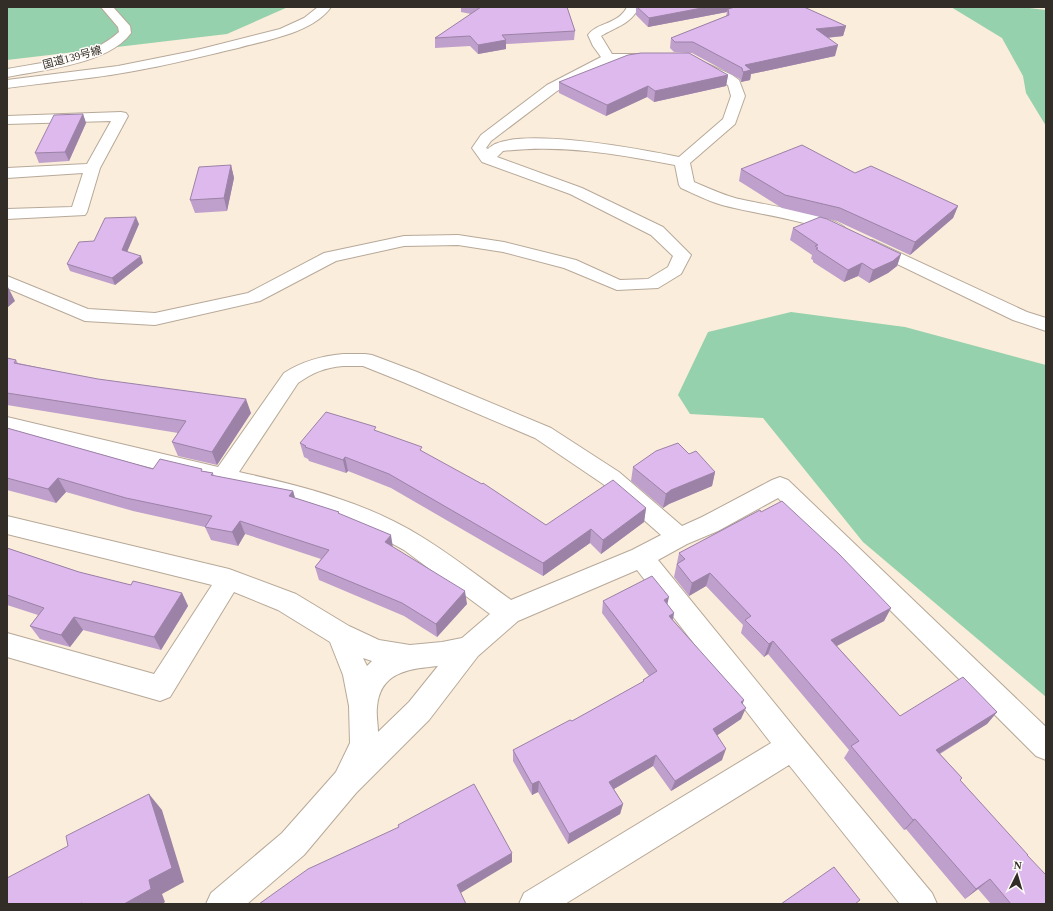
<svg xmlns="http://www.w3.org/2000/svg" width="1053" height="911" viewBox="0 0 1053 911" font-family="'Times New Roman','Noto Sans JP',serif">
	<rect width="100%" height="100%" fill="#fbeddb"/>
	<g fill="#95d1ac">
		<path d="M7,7H288L227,34L7,60Z"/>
		<path d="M951,7H1021L1046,10V126L1026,93L1023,76L1002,38Z"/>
		<path d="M791,312L905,327L1046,365V697L863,542L763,418L690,414L678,395L708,332Z"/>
	</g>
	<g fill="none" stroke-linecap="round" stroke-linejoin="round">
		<defs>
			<g id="minor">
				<path d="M318,7H331C313,33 266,40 238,48C203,56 169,65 134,71C92,79 49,82 7,88V80L118,66L193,51L280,29L304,18Z"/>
				<path d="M627,7H639C631,24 616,27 601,36L612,54H651L655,55L657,58L655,61L610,62L557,91L491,141L486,148L488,149C511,124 644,150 679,157L723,119L731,96L728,85L696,68L695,65L696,62L701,61L732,75L739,80L745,96L735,124L690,163L694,182C708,188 721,194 735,198C757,204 836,214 847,230L845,234C832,237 817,226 804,223C777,216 749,212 722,205C708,201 695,194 681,188L679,185L675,165C618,154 561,144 503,151L497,157L582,188L663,227L691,255L681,274L658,288L617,290L564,268L503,252L458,245L404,246L336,261L260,301L155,325L85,321L7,288V276L88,309L155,313L248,293L324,253L404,236L458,235L504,242L576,260L620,280L648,279L668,267L673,256L651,235L570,194L482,162L472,148L481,135L547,85L601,57L593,46L588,35C597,22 618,25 627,7Z"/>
				<path d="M121,112L126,113L128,116L100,168L87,212L85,215L7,219V209L72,207L83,173L7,178V168L87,164L111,121L7,124V116Z"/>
				<path d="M872,240L1027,312L1046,318V331L1013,320L866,249L863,245L866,241Z"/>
				<path d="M343,354H365L372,355L417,372L551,428L619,472L682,526L702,517L772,480L780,477L788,480L1046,727V760L1036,756L778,498L718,531L687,544L658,560L802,737L932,893L937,904H900L789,765L565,904H519L524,893L771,743L637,570L518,621L478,656L429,720L356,793L304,855L247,904H206L211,893L282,833L336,772L350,743L349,706L343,675L330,642L278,610L234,592L170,697L160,701L7,657V633L154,674L212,585L7,534V516L229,569L296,594L349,626L379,640L410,645L442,642L462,638L490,614L404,550L351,521L302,504L7,433V417L218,467L284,373C303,361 321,356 343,354ZM343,366H363L403,382L535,438L603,484L661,535L632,550L511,600C482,579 453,556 422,537C366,502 302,486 239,472L298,383C314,372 324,368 343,366ZM363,658L372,661L367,666ZM438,666L409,702L378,732C378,724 376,715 377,707C380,671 410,669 438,666Z"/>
			</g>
			<path id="highway" d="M101,7H113L130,26L131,33C109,64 42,70 7,77V69C44,62 90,59 119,32L118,27Z"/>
		</defs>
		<use href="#minor" stroke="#b7a999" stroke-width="2"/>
		<use href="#highway" stroke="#b7a999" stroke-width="2"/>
		<use href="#minor" fill="#fff" fill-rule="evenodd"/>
		<use href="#highway" fill="#fff" fill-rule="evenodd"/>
	</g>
	<g fill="#bf9fcc">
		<path d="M461,7H567L575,31L574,40L506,44V49L478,54L470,46L435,48V38L471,14L461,12Z"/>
		<path d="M636,7H804L846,26L843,36L827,38L835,56L751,74L750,80L741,82L740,79L692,53L674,52L670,48L671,38L726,16L727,12L648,27L636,15Z"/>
		<path d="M728,75L726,86L654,102L647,97L606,116L559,93V82Z"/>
		<path d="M83,114L86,123L69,161L39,163L35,153Z"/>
		<path d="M231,165L234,178L227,211L195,213L190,200Z"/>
		<path d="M741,169L855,173L958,206L953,218L910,255L837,221L782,208L739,181Z"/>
		<path d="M139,224L127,251L143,263L115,285L70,271L67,264L94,241Z"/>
		<path d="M793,228L901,254L897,266L888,273L869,283L858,276L844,282L813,262V260L811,259L812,255L790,240Z"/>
		<path d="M7,358L16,360L18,363L251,413L217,465L178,456L172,442L178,433L7,405Z"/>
		<path d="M7,428L153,469L203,471L213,473L214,476L293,491L295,498L339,512V514L393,547L467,604L437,637L404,616L319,580L315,567L321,559L245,534L238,546L211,540L205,527L133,511L66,492L56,503L7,490Z"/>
		<path d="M377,431L423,452L546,525L646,508L644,522L601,554L590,543L543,576L391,488L348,471L346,473L309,461L308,459L304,457L300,443Z"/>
		<path d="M689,454L715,472L712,486L669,504L663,508L631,481L633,467Z"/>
		<path d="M761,512L891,608L884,621L837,646L900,716L997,712L987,724L940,754L962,778L960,780L1027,855L1046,904H991L978,889L965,899L906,829L904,830L844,758L849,750L768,654L764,657L741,633L743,625L706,586L689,596L674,577L679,553Z"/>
		<path d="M7,548L79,572L131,585L182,593L188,606L161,650L83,630L70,647L40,639L30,626L38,615L7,605Z"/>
		<path d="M603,601L667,605L674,613L673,620L743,704L741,719L717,735L722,760L671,791L653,766L614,789L623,804L620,814L568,844L538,792L532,795L513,761V750L572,721L643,682V680L649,676L602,613Z"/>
	</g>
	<g fill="#9b82a6">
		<path d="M707,7H749L728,9L727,12L648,27L649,18Z"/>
		<path d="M846,26L843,36L813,39L816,29Z"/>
		<path d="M506,40V49L478,54V45Z"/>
		<path d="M838,45L835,56L751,74L750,80L741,82L745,65Z"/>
		<path d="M728,75L726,86L654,102L655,91Z"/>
		<path d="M648,86L647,97L606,116L607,105Z"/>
		<path d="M83,114L86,123L69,161L65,152Z"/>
		<path d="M231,165L234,178L227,211L224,198Z"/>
		<path d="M958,206L953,218L910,255L915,242Z"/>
		<path d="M136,217L139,224L125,257L122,250Z"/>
		<path d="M901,254L897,266L888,273L869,283L873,270Z"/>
		<path d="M141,256L143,263L115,285L112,278Z"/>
		<path d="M862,263L858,276L844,282L848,270Z"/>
		<path d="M8,287L15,301L7,308V288Z"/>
		<path d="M246,399L251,413L217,465L212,452Z"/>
		<path d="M345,457L348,471L346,473L343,460Z"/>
		<path d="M715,472L712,486L669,504L663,508L666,494L671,490Z"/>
		<path d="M58,478L66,492L56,503L48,489Z"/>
		<path d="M293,491L297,505L289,496Z"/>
		<path d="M646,508L644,522L601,554L603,540Z"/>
		<path d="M240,521L245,534L238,546L232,532Z"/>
		<path d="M591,529L590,543L543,576V563Z"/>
		<path d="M391,535L393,548L385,542Z"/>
		<path d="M710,573L706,586L689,596L692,583Z"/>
		<path d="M465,591L467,604L437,637L436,624Z"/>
		<path d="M182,593L188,606L161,650L154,637Z"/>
		<path d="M669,597L666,610L664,600Z"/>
		<path d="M891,608L884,621L825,652L831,640Z"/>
		<path d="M674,613L671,626L669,616Z"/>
		<path d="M74,617L83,630L70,647L61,635Z"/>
		<path d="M773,641L768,654L764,657L769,644Z"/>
		<path d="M744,700L740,712L746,708L741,719L709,741L713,729L741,702Z"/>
		<path d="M997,712L987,724L927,761L936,750Z"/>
		<path d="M726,749L722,760L671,791L675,781Z"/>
		<path d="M656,755L653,766L607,793L609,782Z"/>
		<path d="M539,781L538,792L532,795V784Z"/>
		<path d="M149,794L162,810L184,882L162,894L165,902L162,904H124L149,880Z"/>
		<path d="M623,804L620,814L568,844L569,834Z"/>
		<path d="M915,819L906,829L904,830L913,820Z"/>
		<path d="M512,853V862L459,894L457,885Z"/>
		<path d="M990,879L978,889L965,899L976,889Z"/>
	</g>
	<g fill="#deb9ed" stroke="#9b82a6">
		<path d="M480,7H567L575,31L502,35L506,40L478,45L470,36L435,38L481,7Z"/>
		<path d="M637,7H707L649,18Z"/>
		<path d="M735,7H804L846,26L816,29L838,45L745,65L751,70L743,72L742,68L693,42H675L671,38L729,15L728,9Z"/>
		<path d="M641,53H689L728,75L655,91L648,86L607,105L559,82L628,55Z"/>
		<path d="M83,114L65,152L35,153L54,115Z"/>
		<path d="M802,145L855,173L871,166L958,206L915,242L840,208L785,195L741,169Z"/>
		<path d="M231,165L224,198L190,200L199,167Z"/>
		<path d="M136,217L122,250L141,256L112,278L67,264L79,242L94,241L105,218Z"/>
		<path d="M820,217L827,219L901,254L893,261L873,270L862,263L848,270L816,249L818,248L815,246L818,245L793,228Z"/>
		<path d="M7,358L16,360L14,363L98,379L246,399L212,452L172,442L186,421L7,393Z"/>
		<path d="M326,412L376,427L374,430L422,447L420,450L482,484L483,483L546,525L613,480L646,508L603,540L591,529L543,563L389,474L345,457L343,460L305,447L306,446L300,443Z"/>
		<path d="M7,428L153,469L160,459L202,469L201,471L213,473L211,475L293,491L289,496L339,512L338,513L391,535L385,542L465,591L436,624L402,603L315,567L329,550L240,521L232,532L205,527L212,516L126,498L58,478L48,489L7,478Z"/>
		<path d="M678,443L689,454L696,451L715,472L671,490L666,494L633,467L656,451Z"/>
		<path d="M782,501L839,554L891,608L831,640L900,716L963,677L997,712L936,750L962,778L960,780L1028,855H1027L1046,875V904H1011L990,879L976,889L915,819L913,820L851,746L859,741L773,641L769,644L745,620L751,616L710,573L692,583L677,564L685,559L679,553L760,510L761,512Z"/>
		<path d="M7,548L79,572L131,585L133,581L182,593L154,637L74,617L61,635L30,626L44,608L7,595Z"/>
		<path d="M652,576L669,597L664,600L674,613L669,616L744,700L741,702L746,708L713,729L726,749L675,781L656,755L609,782L623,804L569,834L539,781L532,784L513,750L570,720L572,721L644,681L643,680L657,671L603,601Z"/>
		<path d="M474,784L512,853L457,885L466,904H259L308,869L399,827L398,825Z"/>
		<path d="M149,794L172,868L149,880L151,889L124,904H82V903L79,904H7V878L68,846L66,836Z"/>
		<path d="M834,867L860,900L855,904H781Z"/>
	</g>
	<g text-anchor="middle" stroke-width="3" stroke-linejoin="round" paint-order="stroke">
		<g font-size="11" fill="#322d26" stroke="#fffcf9">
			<text transform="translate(72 57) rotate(-15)" y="4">国道139号線</text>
		</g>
	</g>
	<rect width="1053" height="911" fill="none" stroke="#322d26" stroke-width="16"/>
	<g transform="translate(1017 875) rotate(5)" stroke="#fffcf9" stroke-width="3" paint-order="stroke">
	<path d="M0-3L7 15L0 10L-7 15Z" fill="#322d26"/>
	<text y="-6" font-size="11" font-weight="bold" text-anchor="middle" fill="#322d26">N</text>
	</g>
</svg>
